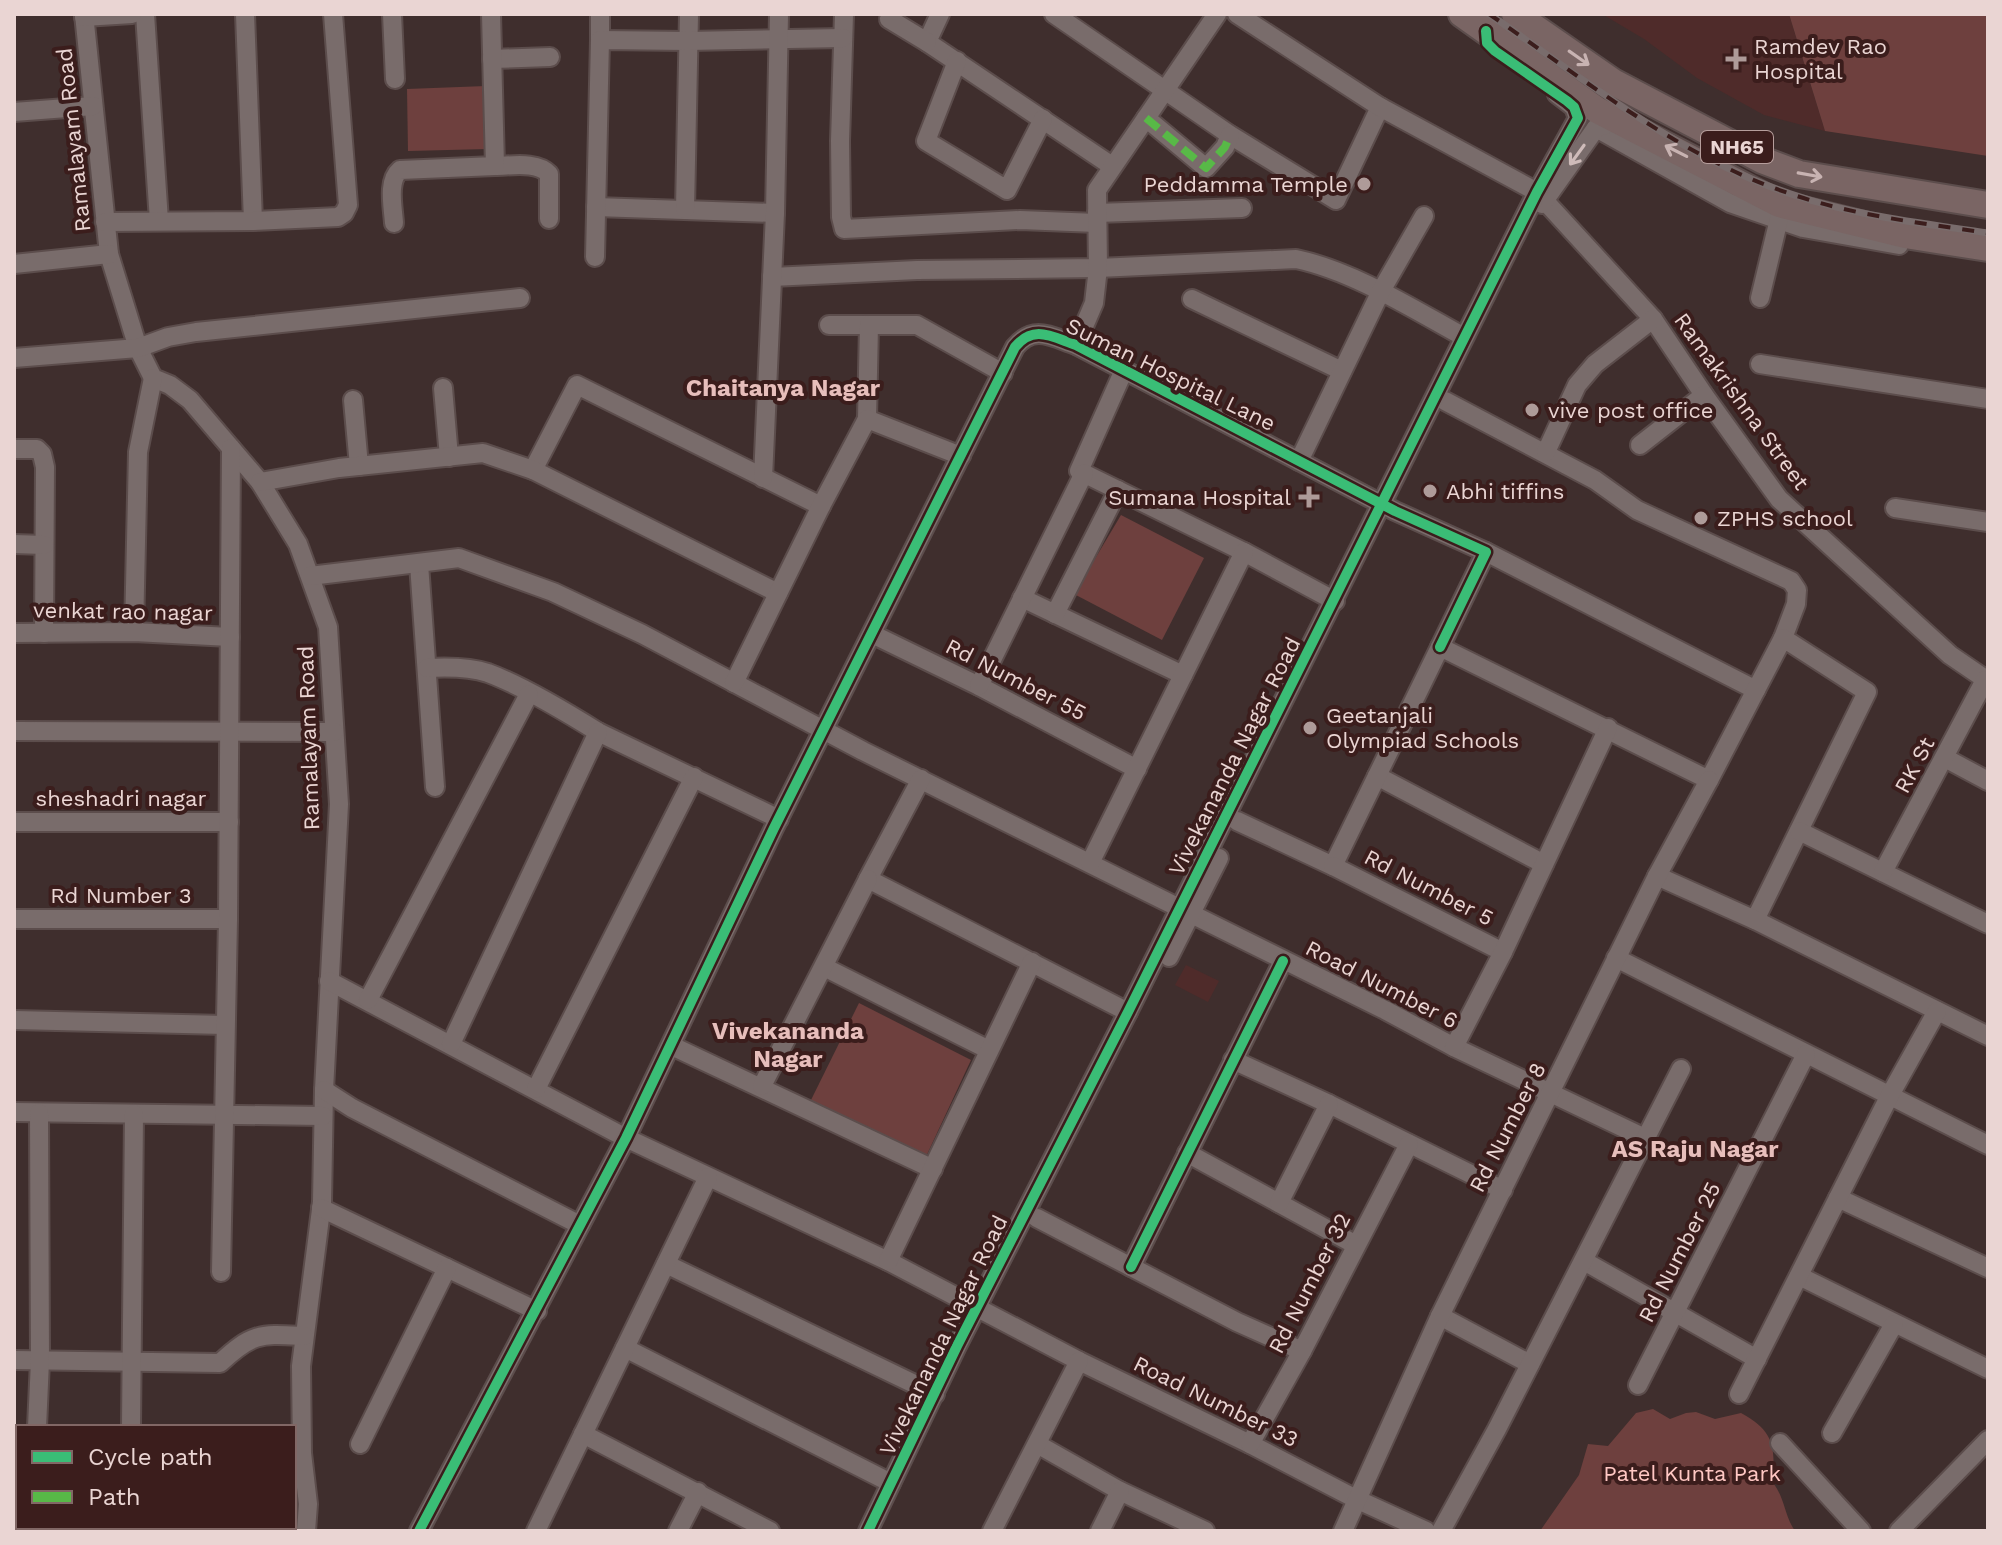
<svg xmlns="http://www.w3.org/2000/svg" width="2002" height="1545" viewBox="0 0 2002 1545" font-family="'Work Sans',sans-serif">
	<rect width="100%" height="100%" fill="#3f2e2d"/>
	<g fill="#4f2b2a">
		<path d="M1602,14H1789L1825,131L1764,115L1697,78L1644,39Z"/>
		<path d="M1186,965L1219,981L1208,1002L1175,985Z"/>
	</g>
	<g fill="#6e403e">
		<path d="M1789,14H1988V156L1825,131Z"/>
		<path d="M486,86L488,149L408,151L407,89Z"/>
		<path d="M1121,515L1204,558L1162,640L1074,594Z"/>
		<path d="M859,1003L971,1060L924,1161L811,1100Z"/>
		<path d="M1653,1409L1670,1419L1686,1413L1696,1412L1715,1419L1741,1413C1775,1431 1775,1448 1773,1483C1785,1498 1784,1515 1795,1531H1540L1579,1475L1588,1444L1608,1446L1636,1413Z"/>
	</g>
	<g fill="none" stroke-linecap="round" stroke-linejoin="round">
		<defs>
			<g id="minor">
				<path d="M84,14L109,254L138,348L153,378L170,385L190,400L260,482L298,544L328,627L339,804L324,1090L322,1202L301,1366L302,1453L308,1504L306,1531"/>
				<path d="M145,14L159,221"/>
				<path d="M245,14L253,221"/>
				<path d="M392,14L395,79"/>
				<path d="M844,14L840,141L841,217L844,229L1020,220L1097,223"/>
				<path d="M940,14L927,42L1112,166"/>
				<path d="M1054,14L1230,135L1336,200L1380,107"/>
				<path d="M1237,14L1380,107L1537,192"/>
				<path d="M84,17L132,14"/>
				<path d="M889,19L927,42"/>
				<path d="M600,40V14"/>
				<path d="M492,59L550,57"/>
				<path d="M957,61L926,141L1007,190L1043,119"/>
				<path d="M14,112L93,106"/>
				<path d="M1146,118L1206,168L1225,147L1230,135"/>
				<path d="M1596,128L1730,203L1803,228L1899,245"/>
				<path d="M495,166C511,166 537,161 549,174V219"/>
				<path d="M1544,200L1653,319L1704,395L1779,499L1950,655L1988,681"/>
				<path d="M1542,204L1596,128L1618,121"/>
				<path d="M596,207L775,213"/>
				<path d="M685,209L689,14"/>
				<path d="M1097,213L1242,208"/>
				<path d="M105,222L253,221L338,217L344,213L348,205L333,14"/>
				<path d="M394,223C393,207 387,181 400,170L495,166L491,14"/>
				<path d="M595,257L600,40L688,41L843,38"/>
				<path d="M14,264L109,254"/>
				<path d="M772,277L917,270L1098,268L1296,259C1353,271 1413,309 1464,337"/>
				<path d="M1760,298L1779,219"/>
				<path d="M1192,299L1342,371"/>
				<path d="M829,325H869"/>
				<path d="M1076,345L1094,303L1098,268L1097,190L1217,14"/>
				<path d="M14,358L138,348L168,337L196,332L520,298"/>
				<path d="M1760,364L1988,399"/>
				<path d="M1124,370L1079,471L1244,552L1335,601"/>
				<path d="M443,388L449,457"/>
				<path d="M353,400L359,466"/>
				<path d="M1445,401L1595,480L1637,510L1791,581L1797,590L1796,604L1783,638"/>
				<path d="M867,419L869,325H917L1003,373"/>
				<path d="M1640,445L1704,395"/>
				<path d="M14,449H37L42,454L45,467L44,633"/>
				<path d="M1546,452L1577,385L1595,364L1653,319"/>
				<path d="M1299,461L1381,291L1424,216"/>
				<path d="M533,470L577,385L821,506"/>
				<path d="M763,478L775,213L779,14"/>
				<path d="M260,482L339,468L483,453L533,470L778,593"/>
				<path d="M1895,508L1988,522"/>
				<path d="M14,544L44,545"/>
				<path d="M1486,552L1756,690"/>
				<path d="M419,564L435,787"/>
				<path d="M310,576L459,558L553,592L642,634L863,751L1385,1010L1454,1047L1645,1138"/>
				<path d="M1022,598L1183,675"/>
				<path d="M1055,614L1118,490"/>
				<path d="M134,632L138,452L153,378"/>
				<path d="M14,633L134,632L230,637"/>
				<path d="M872,634L979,686L1137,769"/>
				<path d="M427,668C445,667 470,667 488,673C523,686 566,712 598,732L779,819"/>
				<path d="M734,683L821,506L867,419L961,456"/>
				<path d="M979,686L1084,473"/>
				<path d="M14,731L334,732"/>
				<path d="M1945,758L1988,781"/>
				<path d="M1377,776L1544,864"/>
				<path d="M921,779L868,879L1128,1012"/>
				<path d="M1237,821L1333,866L1440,647L1709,780L1783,638L1867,692L1755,920"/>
				<path d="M14,822H229"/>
				<path d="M1799,831L1988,924"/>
				<path d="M1090,863L1244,552"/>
				<path d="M1333,866L1503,952"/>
				<path d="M1883,872L1985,680"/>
				<path d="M1657,876L1755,920L1988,1036"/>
				<path d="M14,919H228"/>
				<path d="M1169,957L1219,858"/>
				<path d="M1616,958L1988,1145"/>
				<path d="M824,967L989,1050"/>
				<path d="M329,981L626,1138L888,1261L1079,1361L1250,1444L1356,1499L1426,1531"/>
				<path d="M368,1000L529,694"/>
				<path d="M14,1020L225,1025"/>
				<path d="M451,1044L598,732"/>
				<path d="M672,1046L933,1169"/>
				<path d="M1454,1047L1503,952L1608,728"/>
				<path d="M1233,1060L1329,1104L1503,1190"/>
				<path d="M762,1086L868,879"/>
				<path d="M536,1089L694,777"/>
				<path d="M324,1090L352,1108L580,1225"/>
				<path d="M14,1112L323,1116"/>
				<path d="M1187,1153L1356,1245"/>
				<path d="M1838,1198L1988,1268"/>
				<path d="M1279,1203L1329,1104"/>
				<path d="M321,1208L537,1311"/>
				<path d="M1037,1218L1237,1322L1302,1351"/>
				<path d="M888,1261L1032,962"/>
				<path d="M1584,1261L1757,1359"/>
				<path d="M666,1264L935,1394"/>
				<path d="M1131,1267L1283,961"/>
				<path d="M221,1272L228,919L231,448"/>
				<path d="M1799,1276L1988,1369"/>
				<path d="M1440,1316L1530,1364"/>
				<path d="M625,1348L891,1483"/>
				<path d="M14,1360L220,1363C253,1332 261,1334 304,1336"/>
				<path d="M1638,1385L1806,1054"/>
				<path d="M1739,1394L1890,1095L1937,1011"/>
				<path d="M37,1427L40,1361L39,1113"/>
				<path d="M131,1427L134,1114"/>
				<path d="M1832,1433L1894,1324"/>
				<path d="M583,1434L770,1531"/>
				<path d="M1780,1443L1861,1531"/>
				<path d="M360,1444L447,1268"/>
				<path d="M1037,1444L1120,1491L1205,1531"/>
				<path d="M1250,1444L1302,1351L1409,1144"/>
				<path d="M35,1531V1527"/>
				<path d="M419,1531L626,1138L774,828L1015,347C1034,324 1052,337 1076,345L1395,511L1486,552L1440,647"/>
				<path d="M536,1531L708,1177"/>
				<path d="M678,1531L698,1492"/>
				<path d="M868,1531L957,1346L1128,1012L1537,192L1578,118L1574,107L1557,94"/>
				<path d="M992,1531L1079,1361"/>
				<path d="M1100,1531L1120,1491"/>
				<path d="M1343,1531L1440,1316L1657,876L1709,780"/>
				<path d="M1441,1531L1497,1429L1681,1069"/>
				<path d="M1899,1531L1988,1440"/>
			</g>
			<g id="highway">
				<path d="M1462,14L1597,110L1779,204L1905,235L1988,248"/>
				<path d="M1515,14L1613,82L1762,160L1799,174L1988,205"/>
			</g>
		</defs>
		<use href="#minor" stroke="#5c4d4c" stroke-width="22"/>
		<use href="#highway" stroke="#5c4d4c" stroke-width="30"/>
		<use href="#minor" stroke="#796c6b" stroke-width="18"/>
		<use href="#highway" stroke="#7a6564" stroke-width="26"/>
		<defs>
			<path id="rail" d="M1489,14C1584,79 1681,158 1791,194C1855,216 1922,223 1988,233"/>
		</defs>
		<use href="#rail" stroke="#796c6c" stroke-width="7"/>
		<use href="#rail" stroke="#3b1d1c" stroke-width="4" stroke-dasharray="12" stroke-linecap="butt"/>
		<path stroke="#58b947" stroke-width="8" stroke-dasharray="16 8" stroke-linecap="butt" d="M1146,118L1206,168L1225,147L1230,135"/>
		<defs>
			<g id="cycleway">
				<path d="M1131,1267L1283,961"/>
				<path d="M419,1531L626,1138L774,828L1015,347C1034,324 1052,337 1076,345L1395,511L1486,552L1440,647"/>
				<path d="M868,1531L957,1346L1128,1012L1537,192L1578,118L1574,107L1567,101L1495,51L1487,43L1486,31"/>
			</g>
		</defs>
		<use href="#cycleway" stroke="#3b1d1c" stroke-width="15"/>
		<use href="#cycleway" stroke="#3abd76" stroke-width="10"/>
	</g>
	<defs><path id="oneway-shaft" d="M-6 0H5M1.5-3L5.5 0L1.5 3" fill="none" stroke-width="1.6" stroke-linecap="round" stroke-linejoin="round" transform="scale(2)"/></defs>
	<g stroke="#c8b3b2">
		<use href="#oneway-shaft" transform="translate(1579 58) rotate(35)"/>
		<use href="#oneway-shaft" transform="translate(1676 151) rotate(-153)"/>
		<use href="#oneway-shaft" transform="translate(1810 175) rotate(10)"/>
	</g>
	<use stroke="#cebbb9" href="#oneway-shaft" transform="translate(1577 155) rotate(126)"/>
	<g fill="#ae9b99" stroke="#3b1d1c" stroke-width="3">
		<path d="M1732 47h8v8h8v8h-8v8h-8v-8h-8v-8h8z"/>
		<circle cx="1364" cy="184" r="8"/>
		<circle cx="1532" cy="410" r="8"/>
		<circle cx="1430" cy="491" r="8"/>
		<path d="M1305 485h8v8h8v8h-8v8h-8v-8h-8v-8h8z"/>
		<circle cx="1701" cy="518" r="8"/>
		<circle cx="1310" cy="728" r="8"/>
	</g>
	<g text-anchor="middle" stroke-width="8" stroke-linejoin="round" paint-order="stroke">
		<rect fill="#3b1d1c" stroke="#b69e9c" stroke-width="2" x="1701" y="131" width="72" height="32" rx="6"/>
		<g font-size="20" font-weight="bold" fill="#ead5d3">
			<text x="1737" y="154">NH65</text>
		</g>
		<g font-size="22" fill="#ead5d3" stroke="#3b1d1c" text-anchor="start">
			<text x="1754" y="54">Ramdev Rao<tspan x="1754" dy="25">Hospital</tspan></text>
			<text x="1348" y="192" text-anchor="end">Peddamma Temple</text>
			<text x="1548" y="418">vive post office</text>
			<text x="1446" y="499">Abhi tiffins</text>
			<text x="1291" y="505" text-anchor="end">Sumana Hospital</text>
			<text x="1717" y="526">ZPHS school</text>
			<text x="1326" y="723">Geetanjali<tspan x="1326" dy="25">Olympiad Schools</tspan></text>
		</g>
		<g font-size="22" fill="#ead5d3" stroke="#3b1d1c">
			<text transform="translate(73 140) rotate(-96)" y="8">Ramalayam Road</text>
			<text transform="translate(1171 374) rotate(26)" y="8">Suman Hospital Lane</text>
			<text transform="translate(1742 401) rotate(54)" y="8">Ramakrishna Street</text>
			<text transform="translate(123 611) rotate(1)" y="8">venkat rao nagar</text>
			<text transform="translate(1016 679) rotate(27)" y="8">Rd Number 55</text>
			<text transform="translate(308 738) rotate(-92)" y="8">Ramalayam Road</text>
			<text transform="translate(1234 756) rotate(-63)" y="8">Vivekananda Nagar Road</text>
			<text transform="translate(1914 765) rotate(-62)" y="8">RK St</text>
			<text x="121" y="806">sheshadri nagar</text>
			<text transform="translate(1429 887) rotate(27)" y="8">Rd Number 5</text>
			<text x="121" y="903">Rd Number 3</text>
			<text transform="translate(1382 984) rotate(27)" y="8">Road Number 6</text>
			<text transform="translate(1507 1127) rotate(-63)" y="8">Rd Number 8</text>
			<text transform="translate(1679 1252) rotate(-63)" y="8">Rd Number 25</text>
			<text transform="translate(1309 1283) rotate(-63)" y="8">Rd Number 32</text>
			<text transform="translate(943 1335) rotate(-64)" y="8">Vivekananda Nagar Road</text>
			<text transform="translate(1216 1401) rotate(26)" y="8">Road Number 33</text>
		</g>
		<g font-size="22" fill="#ffc7c3" stroke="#3b1d1c">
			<text x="1692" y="1481">Patel Kunta Park</text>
		</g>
		<g font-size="24" font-weight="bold" fill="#e7bebb" stroke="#3b1d1c">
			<text x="783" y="396">Chaitanya Nagar</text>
			<text x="788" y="1039">Vivekananda<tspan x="788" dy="28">Nagar</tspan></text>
			<text x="1695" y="1157">AS Raju Nagar</text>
		</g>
	</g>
	<rect width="2002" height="1545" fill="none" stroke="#ead5d3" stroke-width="32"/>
	<rect x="16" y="1425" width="280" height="104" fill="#3b1d1c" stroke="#816765" stroke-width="2"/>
	<rect x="32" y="1451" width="40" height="12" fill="#3abd76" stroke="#816765" stroke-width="2"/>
	<text x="88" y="1465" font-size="24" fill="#ead5d3">Cycle path</text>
	<rect x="32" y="1491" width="40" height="12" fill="#58b947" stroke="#816765" stroke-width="2"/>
	<text x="88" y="1505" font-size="24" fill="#ead5d3">Path</text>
</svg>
